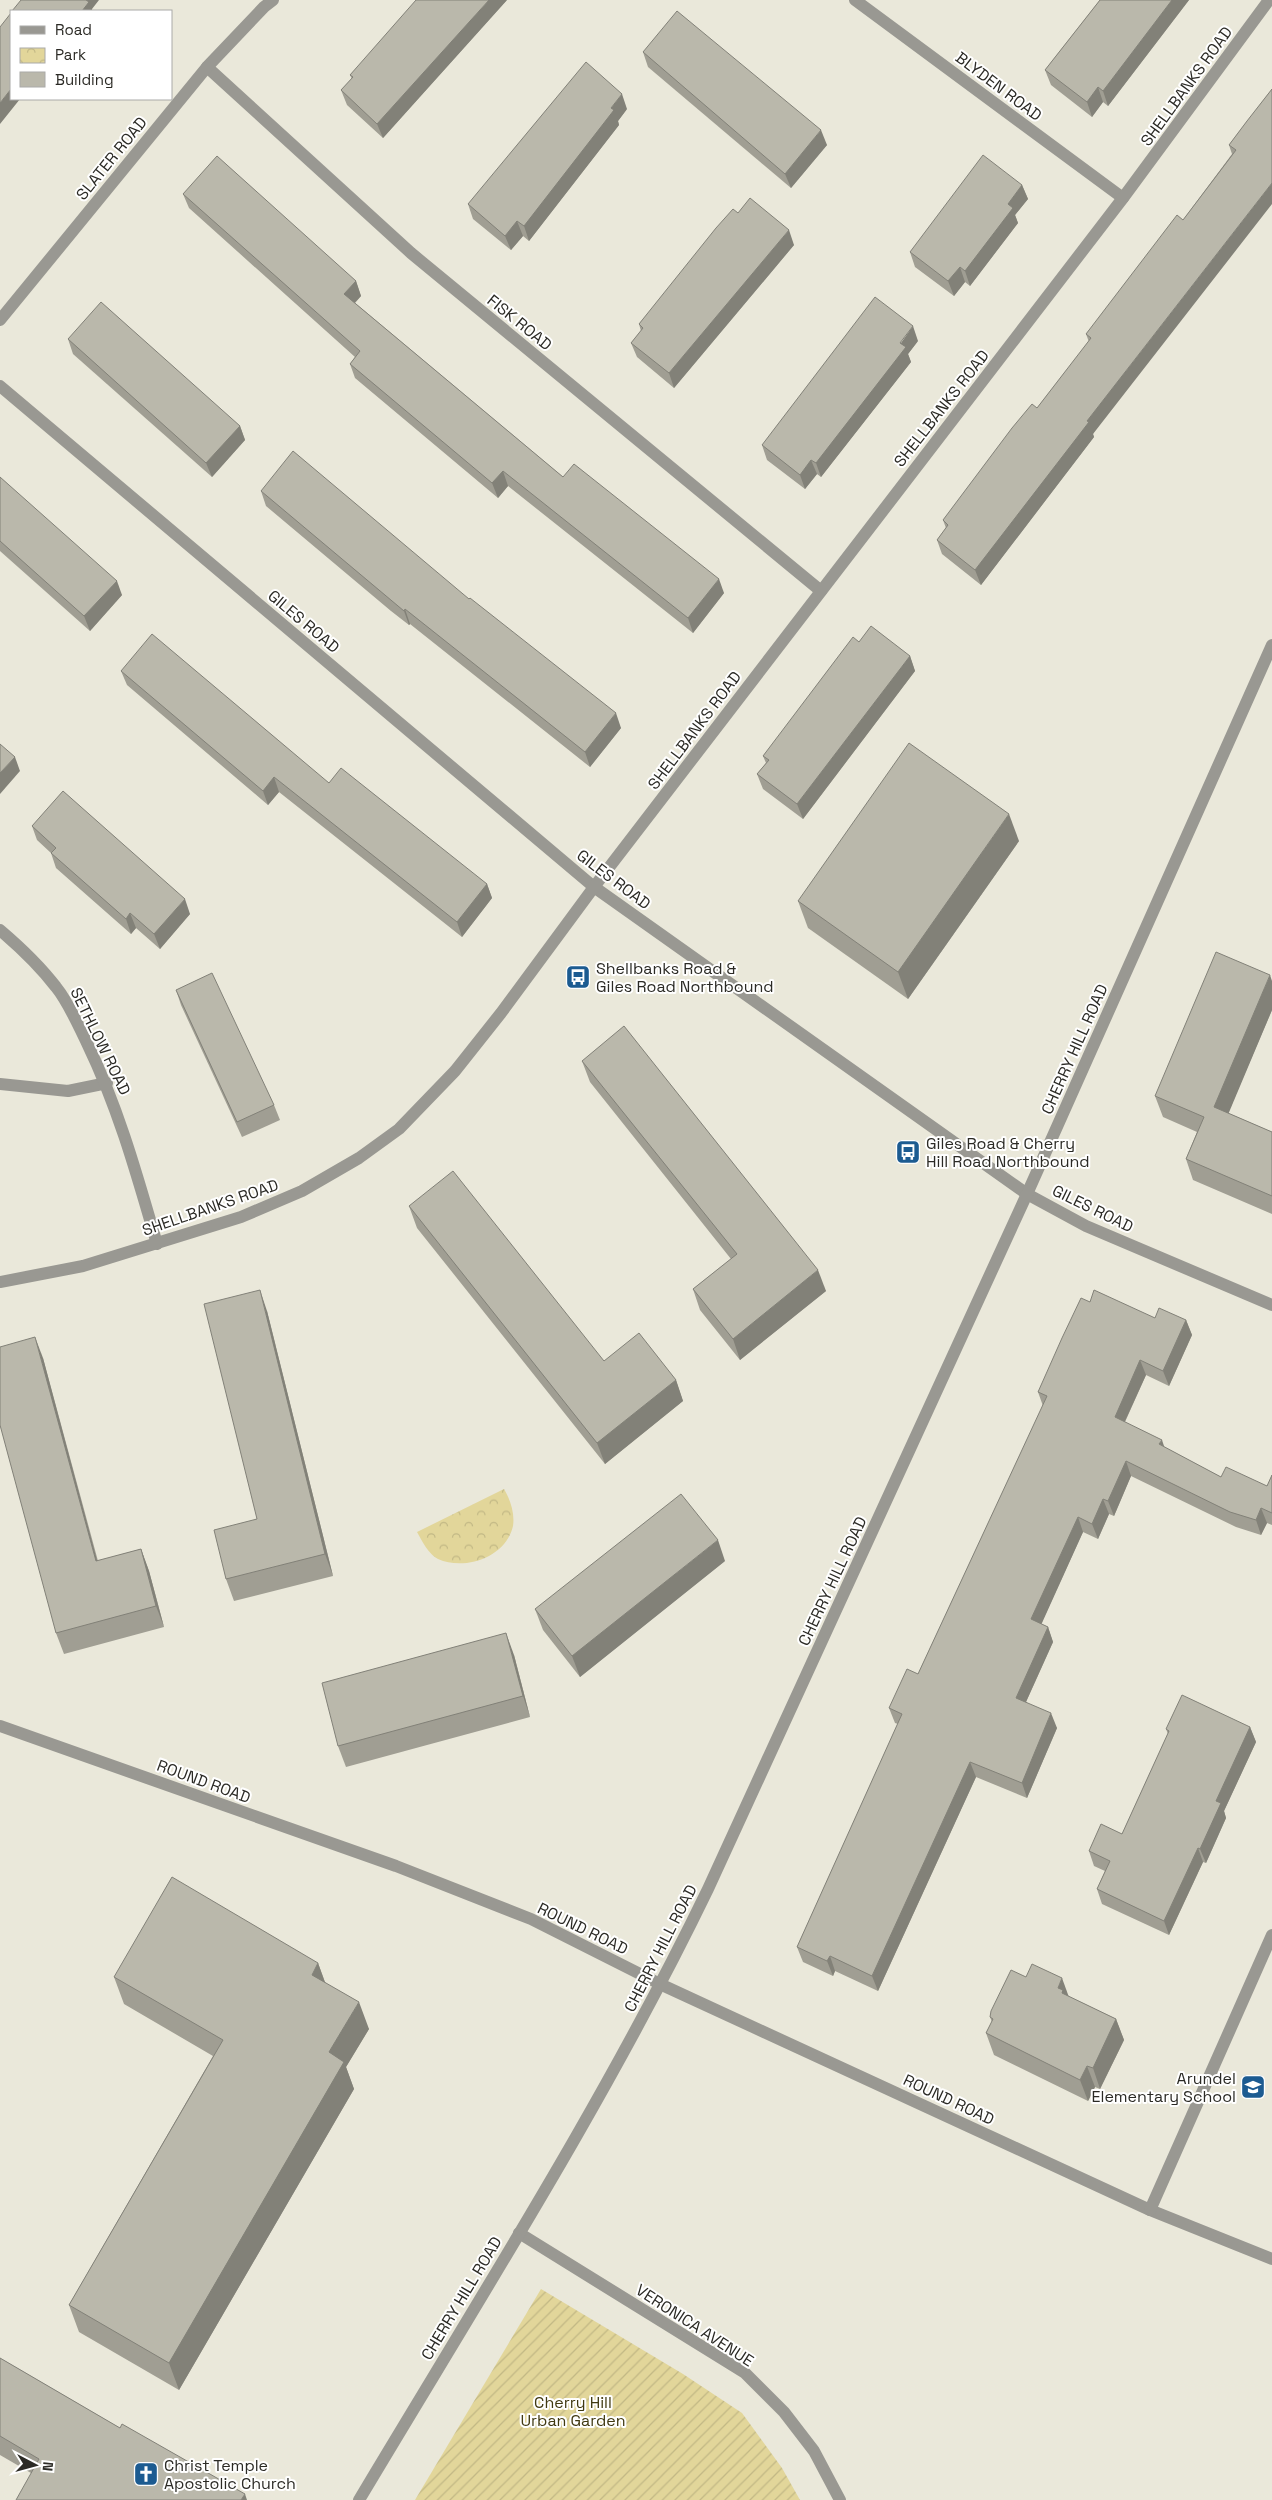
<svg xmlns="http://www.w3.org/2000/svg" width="1272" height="2500" viewBox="0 0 1272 2500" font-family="'Space Grotesk',sans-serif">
	<defs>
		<pattern id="park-crowns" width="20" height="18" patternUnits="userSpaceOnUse" patternTransform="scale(1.25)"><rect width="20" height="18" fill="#e2d69a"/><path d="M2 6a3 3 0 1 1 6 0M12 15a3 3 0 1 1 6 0" fill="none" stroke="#c2b885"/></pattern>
		<pattern id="garden-furrows" width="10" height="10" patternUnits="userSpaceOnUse" patternTransform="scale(1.25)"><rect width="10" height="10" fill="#e2d69a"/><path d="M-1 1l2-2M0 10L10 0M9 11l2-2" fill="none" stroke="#c2b885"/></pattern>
	</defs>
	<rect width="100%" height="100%" fill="#eae8da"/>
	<path fill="url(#park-crowns)" d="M504,1489C510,1499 515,1513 513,1526C506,1557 465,1571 438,1559C429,1555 422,1541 417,1532Z"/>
	<path fill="url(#garden-furrows)" d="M541,2289L683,2374L742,2413L782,2468L800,2500H415Z"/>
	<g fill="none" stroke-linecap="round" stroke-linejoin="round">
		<path stroke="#999892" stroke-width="12" d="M0,1084L68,1091L107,1083"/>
		<g stroke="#999892" stroke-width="12">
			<path d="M855,0L1123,198"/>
			<path d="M207,67L411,253L821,591"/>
			<path d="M0,320L207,67L264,7L273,0"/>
			<path d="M0,386L594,887L1027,1194L1086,1226L1272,1305"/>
			<path d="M0,930C20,947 40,966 56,987C69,1003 78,1025 87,1043C118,1107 137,1175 157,1244"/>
			<path d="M0,1282L83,1266L241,1217L302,1191L359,1158L399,1129L455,1071L501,1013L594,887L1123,198L1269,0"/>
			<path d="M0,1726L396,1866L531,1919L662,1985L1150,2210L1272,2259"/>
			<path d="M1150,2210L1272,1935"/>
			<path d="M519,2233L745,2373L784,2412L814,2451L840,2500"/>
		</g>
		<path stroke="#999892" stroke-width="12" d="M359,2500C479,2299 606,2100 708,1889L1027,1194L1272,645"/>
	</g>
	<g fill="#a09e93">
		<path d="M507,0L383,138L347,105L341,90L352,79L350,75Z"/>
		<path d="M1100,0H1189L1108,106L1103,102L1092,117L1051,85L1045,70Z"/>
		<path d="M643,52L827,145L791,188L648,67Z"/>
		<path d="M1272,89L1093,434L1094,437L981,585L942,554L937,540L946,528L943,520L1037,408L1089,342L1086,334L1183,220L1232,154L1229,145Z"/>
		<path d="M627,109L618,121L619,125L529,241L523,236L511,250L473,219L468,204Z"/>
		<path d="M1022,185L1028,199L1015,215L1018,223L970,286L965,282L954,296L915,267L910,252Z"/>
		<path d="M183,194L356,281L361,296L355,303L563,477L724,593L693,633L508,486L498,498L355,378L350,364L355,357L189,208Z"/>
		<path d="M738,213L794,245L674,388L637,357L631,343L641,331L639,324Z"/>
		<path d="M68,339L240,426L245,440L212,477L73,354Z"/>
		<path d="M918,341L908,354L911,362L821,477L817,474L805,489L767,460L762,445Z"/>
		<path d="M0,477L122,595L90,631L0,551Z"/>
		<path d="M261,491L621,728L590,767L410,624L409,625L391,611L266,506Z"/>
		<path d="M859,642L910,656L915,671L803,819L763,789L757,774L766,763L763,756Z"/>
		<path d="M121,671L329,783L487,884L492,898L462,937L279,792L268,805L127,685Z"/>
		<path d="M32,826L190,914L160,949L136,928L131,934L56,868L51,853L37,840Z"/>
		<path d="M1019,841L908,999L808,928L798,901Z"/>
		<path d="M1272,981V1010L1228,1113L1272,1132V1214L1193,1180L1186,1159L1197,1132L1163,1117L1155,1096Z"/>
		<path d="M176,990L274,1105L280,1120L242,1137L181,1005Z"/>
		<path d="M582,1061L826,1291L740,1360L700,1310L693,1289L731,1259L590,1082Z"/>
		<path d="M409,1206L604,1361L676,1380L683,1401L605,1464L417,1228Z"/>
		<path d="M1090,1302L1155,1318L1186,1320L1192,1335L1169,1386L1146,1375L1125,1422L1164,1447L1221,1477L1267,1486L1272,1475V1525L1267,1523L1261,1535L1236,1527L1131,1476L1114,1516L1109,1514L1098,1539L1083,1532L1041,1624L1048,1627L1053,1642L1026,1702L1057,1728L1027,1798L976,1777L878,1991L835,1971L833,1976L803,1962L797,1947L898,1724L895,1723L889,1708L918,1674L1043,1406L1038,1392Z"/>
		<path d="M267,1311L333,1576L234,1601L226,1579L257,1519Z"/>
		<path d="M43,1358L98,1561L141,1549L149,1571L164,1627L64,1654L56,1633Z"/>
		<path d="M725,1561L580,1677L543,1630L535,1609Z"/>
		<path d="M514,1655L530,1717L346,1767L338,1746Z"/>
		<path d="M1250,1727L1256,1742L1224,1811L1226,1818L1206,1863L1203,1862L1169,1935L1102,1904L1097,1889L1105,1871L1094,1866L1089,1851L1122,1834L1168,1734L1166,1729Z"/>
		<path d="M318,1963L325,1982L369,2029L346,2067L354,2089L179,2390L79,2332L69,2305L213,2056L124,2004L114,1977Z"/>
		<path d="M1068,1996L1116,2019L1124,2040L1100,2089L1095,2087L1088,2101L994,2055L986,2033L992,2022L990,2017Z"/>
		<path d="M0,2358L120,2428L31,2473L0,2455Z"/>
	</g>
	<g fill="#828178">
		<path d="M85,0H99L92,9V11H82Z"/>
		<path d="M489,0H507L383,138L377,124Z"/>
		<path d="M1172,0H1189L1108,106L1103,91Z"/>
		<path d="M1098,87L1103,102L1092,117L1087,102Z"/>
		<path d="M11,89V99H20L0,124V103Z"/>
		<path d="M622,94L627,109L618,121L619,125L529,241L524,226L611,108Z"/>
		<path d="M821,130L827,145L791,188L785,174Z"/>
		<path d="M1272,183V204L1093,434L1094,437L981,585L975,570L1087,421Z"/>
		<path d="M1022,185L1028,199L1015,215L1018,223L970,286L965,271L1008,204Z"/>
		<path d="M517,221L523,236L511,250L505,236Z"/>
		<path d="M789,230L794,245L674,388L669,373Z"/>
		<path d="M960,267L965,282L954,296L948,281Z"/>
		<path d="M356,281L361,296L349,309L344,294Z"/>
		<path d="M913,326L918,341L908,354L911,362L821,477L816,463Z"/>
		<path d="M240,426L245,440L212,477L206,463Z"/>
		<path d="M811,460L817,474L805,489L800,475Z"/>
		<path d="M503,471L508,486L498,498L492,483Z"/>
		<path d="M719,579L724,593L693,633L688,618Z"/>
		<path d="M117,581L122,595L90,631L84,616Z"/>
		<path d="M405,609L410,624L409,625L404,611Z"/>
		<path d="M910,656L915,671L803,819L797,804Z"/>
		<path d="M616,713L621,728L590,767L585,752Z"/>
		<path d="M15,757L20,771L0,794V773Z"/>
		<path d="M274,777L279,792L268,805L263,791Z"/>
		<path d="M1009,814L1019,841L908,999L898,972Z"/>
		<path d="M487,884L492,898L462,937L457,922Z"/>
		<path d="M185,899L190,914L160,949L154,934Z"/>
		<path d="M130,913L136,928L131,934L126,919Z"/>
		<path d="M1270,975L1272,981V1010L1222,1129L1214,1107Z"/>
		<path d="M818,1270L826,1291L740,1360L733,1339Z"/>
		<path d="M260,1290L267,1311L333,1576L325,1554Z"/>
		<path d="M1186,1320L1192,1335L1169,1386L1163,1371Z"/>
		<path d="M35,1337L43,1358L103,1583L96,1561Z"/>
		<path d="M1140,1360L1146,1375L1120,1432L1115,1417Z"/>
		<path d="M676,1380L683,1401L605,1464L597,1443Z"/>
		<path d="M1162,1440L1167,1455L1159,1444Z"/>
		<path d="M1126,1461L1131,1476L1114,1516L1108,1501Z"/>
		<path d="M1103,1499L1109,1514L1098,1539L1092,1524Z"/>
		<path d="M1261,1508L1267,1523L1261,1535L1256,1520Z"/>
		<path d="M1078,1517L1083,1532L1037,1634L1031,1619Z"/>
		<path d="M718,1540L725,1561L580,1677L572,1656Z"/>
		<path d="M141,1549L149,1571L164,1627L156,1606Z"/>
		<path d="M1048,1627L1053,1642L1021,1713L1016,1698Z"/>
		<path d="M506,1633L514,1655L530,1717L523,1696Z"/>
		<path d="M1051,1713L1057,1728L1027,1798L1022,1783Z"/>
		<path d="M1250,1727L1256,1742L1224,1811L1226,1818L1206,1863L1200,1849L1216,1801Z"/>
		<path d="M970,1762L976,1777L878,1991L872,1976Z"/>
		<path d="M1198,1848L1203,1862L1169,1935L1164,1921Z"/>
		<path d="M830,1956L835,1971L833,1976L827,1961Z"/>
		<path d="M318,1963L328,1991L312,1975Z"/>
		<path d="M1062,1978L1070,2000L1067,2006L1058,1988Z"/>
		<path d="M359,2002L369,2029L346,2067L354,2089L179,2390L169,2363L329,2052Z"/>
		<path d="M1116,2019L1124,2040L1100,2089L1093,2068Z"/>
		<path d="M1087,2066L1095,2087L1088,2101L1080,2080Z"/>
		<path d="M245,2494L247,2500H241Z"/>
	</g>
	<g fill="#bab8ab" stroke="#828178">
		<path d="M21,0H86L89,2L82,11H12Z"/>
		<path d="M416,0H489L377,124L341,90L353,77L350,75Z"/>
		<path d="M1100,0H1172L1103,91L1098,87L1087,102L1045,70Z"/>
		<path d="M677,11L821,130L785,174L643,52Z"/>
		<path d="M11,13V89L0,103V27Z"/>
		<path d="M586,62L622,94L611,108L614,110L524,226L517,221L505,236L468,204Z"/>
		<path d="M1272,89V183L1087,421L1089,422L975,570L937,540L948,525L943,520L1012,428L1032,404L1037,408L1091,338L1086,334L1177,215L1183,220L1236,150L1229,145L1247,121Z"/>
		<path d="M983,155L1022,185L1008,204L1013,208L965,271L960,267L948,281L910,252Z"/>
		<path d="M217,156L356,281L344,294L563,477L574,464L719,579L688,618L503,471L492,483L350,364L360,351L183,194Z"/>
		<path d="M750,198L789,230L669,373L631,343L643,328L639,324L716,228L733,209L738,213Z"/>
		<path d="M875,297L913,326L900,343L906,347L816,463L811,460L800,475L762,445Z"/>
		<path d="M101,302L240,426L206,463L68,339Z"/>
		<path d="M293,451L469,599L470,598L616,713L585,752L405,609L404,611L261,491Z"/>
		<path d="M0,477L117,581L84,616L0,541Z"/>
		<path d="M871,626L910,656L797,804L757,774L769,760L763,756L853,637L859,642Z"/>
		<path d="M152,634L329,783L341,768L487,884L457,922L274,777L263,791L121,671Z"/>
		<path d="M909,743L1009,814L898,972L798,901Z"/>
		<path d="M0,744L15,757L0,773Z"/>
		<path d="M63,791L185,899L154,934L130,913L126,919L51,853L56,848L32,826Z"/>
		<path d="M1216,952L1270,975L1214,1107L1272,1132V1196L1186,1159L1204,1117L1155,1096Z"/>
		<path d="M212,973L274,1105L237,1122L176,990Z"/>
		<path d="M624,1026L818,1270L733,1339L693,1289L737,1254L582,1061Z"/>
		<path d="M453,1171L604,1361L639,1333L676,1380L597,1443L409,1206Z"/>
		<path d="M260,1290L325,1554L226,1579L214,1530L257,1519L204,1304Z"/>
		<path d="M1094,1290L1155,1318L1159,1308L1186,1320L1163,1371L1140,1360L1115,1417L1162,1440L1159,1444L1221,1477L1226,1467L1267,1486L1272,1475V1513L1261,1508L1256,1520L1230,1512L1126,1461L1108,1501L1103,1499L1092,1524L1078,1517L1031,1619L1048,1627L1016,1698L1051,1713L1022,1783L970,1762L872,1976L830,1956L827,1961L797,1947L902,1714L889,1708L907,1669L918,1674L1047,1396L1038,1392L1062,1338L1081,1298L1090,1302Z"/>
		<path d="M35,1337L96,1561L141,1549L156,1606L56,1633L0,1425V1347Z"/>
		<path d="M681,1494L718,1540L572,1656L535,1609Z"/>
		<path d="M506,1633L523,1696L338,1746L322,1683Z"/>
		<path d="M1182,1695L1250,1727L1216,1801L1221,1803L1200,1849L1198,1848L1164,1921L1097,1889L1110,1861L1089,1851L1101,1824L1122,1834L1169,1731L1166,1729Z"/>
		<path d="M172,1877L318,1963L312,1975L359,2002L329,2052L344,2062L169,2363L69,2305L223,2040L114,1977Z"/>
		<path d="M1032,1964L1062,1978L1058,1988L1063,1990L1062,1993L1116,2019L1093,2068L1087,2066L1080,2080L986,2033L993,2019L990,2017L991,2011L1011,1970L1026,1977Z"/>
		<path d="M0,2358L120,2428L122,2424L245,2494L241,2500H16L39,2459L0,2436Z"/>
	</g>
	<defs>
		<symbol id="bus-square" viewBox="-11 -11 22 22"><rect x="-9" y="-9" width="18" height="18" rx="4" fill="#1c5b91" stroke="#fff"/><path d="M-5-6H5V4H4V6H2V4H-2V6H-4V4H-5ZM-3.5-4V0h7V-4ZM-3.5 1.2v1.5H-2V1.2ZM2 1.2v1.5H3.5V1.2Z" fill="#fff"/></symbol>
		<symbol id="school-square" viewBox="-11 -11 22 22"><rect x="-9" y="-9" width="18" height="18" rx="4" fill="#1c5b91" stroke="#fff"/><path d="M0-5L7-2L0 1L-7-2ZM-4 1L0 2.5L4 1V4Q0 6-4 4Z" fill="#fff"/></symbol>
		<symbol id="church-square" viewBox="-11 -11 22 22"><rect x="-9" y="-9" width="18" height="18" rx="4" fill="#1c5b91" stroke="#fff"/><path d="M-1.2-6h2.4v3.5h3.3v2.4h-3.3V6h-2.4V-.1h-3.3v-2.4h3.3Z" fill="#fff"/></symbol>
	</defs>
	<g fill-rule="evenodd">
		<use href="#bus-square" x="564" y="963" width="28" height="28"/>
		<use href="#bus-square" x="894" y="1138" width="28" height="28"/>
		<use href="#school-square" x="1239" y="2073" width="28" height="28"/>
		<use href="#church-square" x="132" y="2460" width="28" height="28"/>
	</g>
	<g text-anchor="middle" stroke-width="4" stroke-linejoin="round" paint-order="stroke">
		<g font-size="16" fill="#2b2a25" stroke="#fff">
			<text transform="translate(999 86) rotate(37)" y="6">BLYDEN ROAD</text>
			<text transform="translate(1186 86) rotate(-54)" y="6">SHELLBANKS ROAD</text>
			<text transform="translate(111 158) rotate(-51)" y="6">SLATER ROAD</text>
			<text transform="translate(520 322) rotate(39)" y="6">FISK ROAD</text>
			<text transform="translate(941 408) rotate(-52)" y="6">SHELLBANKS ROAD</text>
			<text transform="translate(304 621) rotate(40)" y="6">GILES ROAD</text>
			<text transform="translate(694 730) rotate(-53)" y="6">SHELLBANKS ROAD</text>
			<text transform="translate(614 879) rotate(37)" y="6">GILES ROAD</text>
			<text transform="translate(101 1041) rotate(64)" y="6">SETHLOW ROAD</text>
			<text transform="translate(1074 1049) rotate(-66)" y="6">CHERRY HILL ROAD</text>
			<text transform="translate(210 1207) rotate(-19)" y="6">SHELLBANKS ROAD</text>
			<text transform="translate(1093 1208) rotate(26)" y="6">GILES ROAD</text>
			<text transform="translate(832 1581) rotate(-65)" y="6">CHERRY HILL ROAD</text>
			<text transform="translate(204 1781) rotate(20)" y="6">ROUND ROAD</text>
			<text transform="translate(583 1928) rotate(26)" y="6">ROUND ROAD</text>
			<text transform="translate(660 1948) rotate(-63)" y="6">CHERRY HILL ROAD</text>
			<text transform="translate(949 2099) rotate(25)" y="6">ROUND ROAD</text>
			<text transform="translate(461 2298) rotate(-59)" y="6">CHERRY HILL ROAD</text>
			<text transform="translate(695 2325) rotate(33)" y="6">VERONICA AVENUE</text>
		</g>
		<g font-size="16" fill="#2b2a25" stroke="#fff" text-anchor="start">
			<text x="596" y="974">Shellbanks Road &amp;<tspan x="596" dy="18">Giles Road Northbound</tspan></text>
			<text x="926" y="1149">Giles Road &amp; Cherry<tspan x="926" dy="18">Hill Road Northbound</tspan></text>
			<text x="1236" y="2084" text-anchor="end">Arundel<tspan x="1236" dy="18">Elementary School</tspan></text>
			<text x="164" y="2471">Christ Temple<tspan x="164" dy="18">Apostolic Church</tspan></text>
		</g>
		<g font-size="16" fill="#403911" stroke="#fff">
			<text x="573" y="2408">Cherry Hill<tspan x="573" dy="18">Urban Garden</tspan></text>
		</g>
	</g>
	<rect x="10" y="10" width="162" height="90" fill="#ffffff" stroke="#aaaaa8"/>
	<rect x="20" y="26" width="25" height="8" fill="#999892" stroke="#aaaaa8"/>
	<text x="55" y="35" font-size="15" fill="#2b2a25">Road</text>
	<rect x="20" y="48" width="25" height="15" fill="url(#park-crowns)" stroke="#aaaaa8"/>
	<text x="55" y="60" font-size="15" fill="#2b2a25">Park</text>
	<rect x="20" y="72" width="25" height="15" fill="#bab8ab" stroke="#aaaaa8"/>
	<text x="55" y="85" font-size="15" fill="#2b2a25">Building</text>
	<g transform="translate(35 2465) rotate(96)" stroke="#ffffff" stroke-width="4" paint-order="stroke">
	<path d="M0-4L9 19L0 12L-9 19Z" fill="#2b2a25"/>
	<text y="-8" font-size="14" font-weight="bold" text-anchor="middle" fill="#2b2a25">N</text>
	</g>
</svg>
